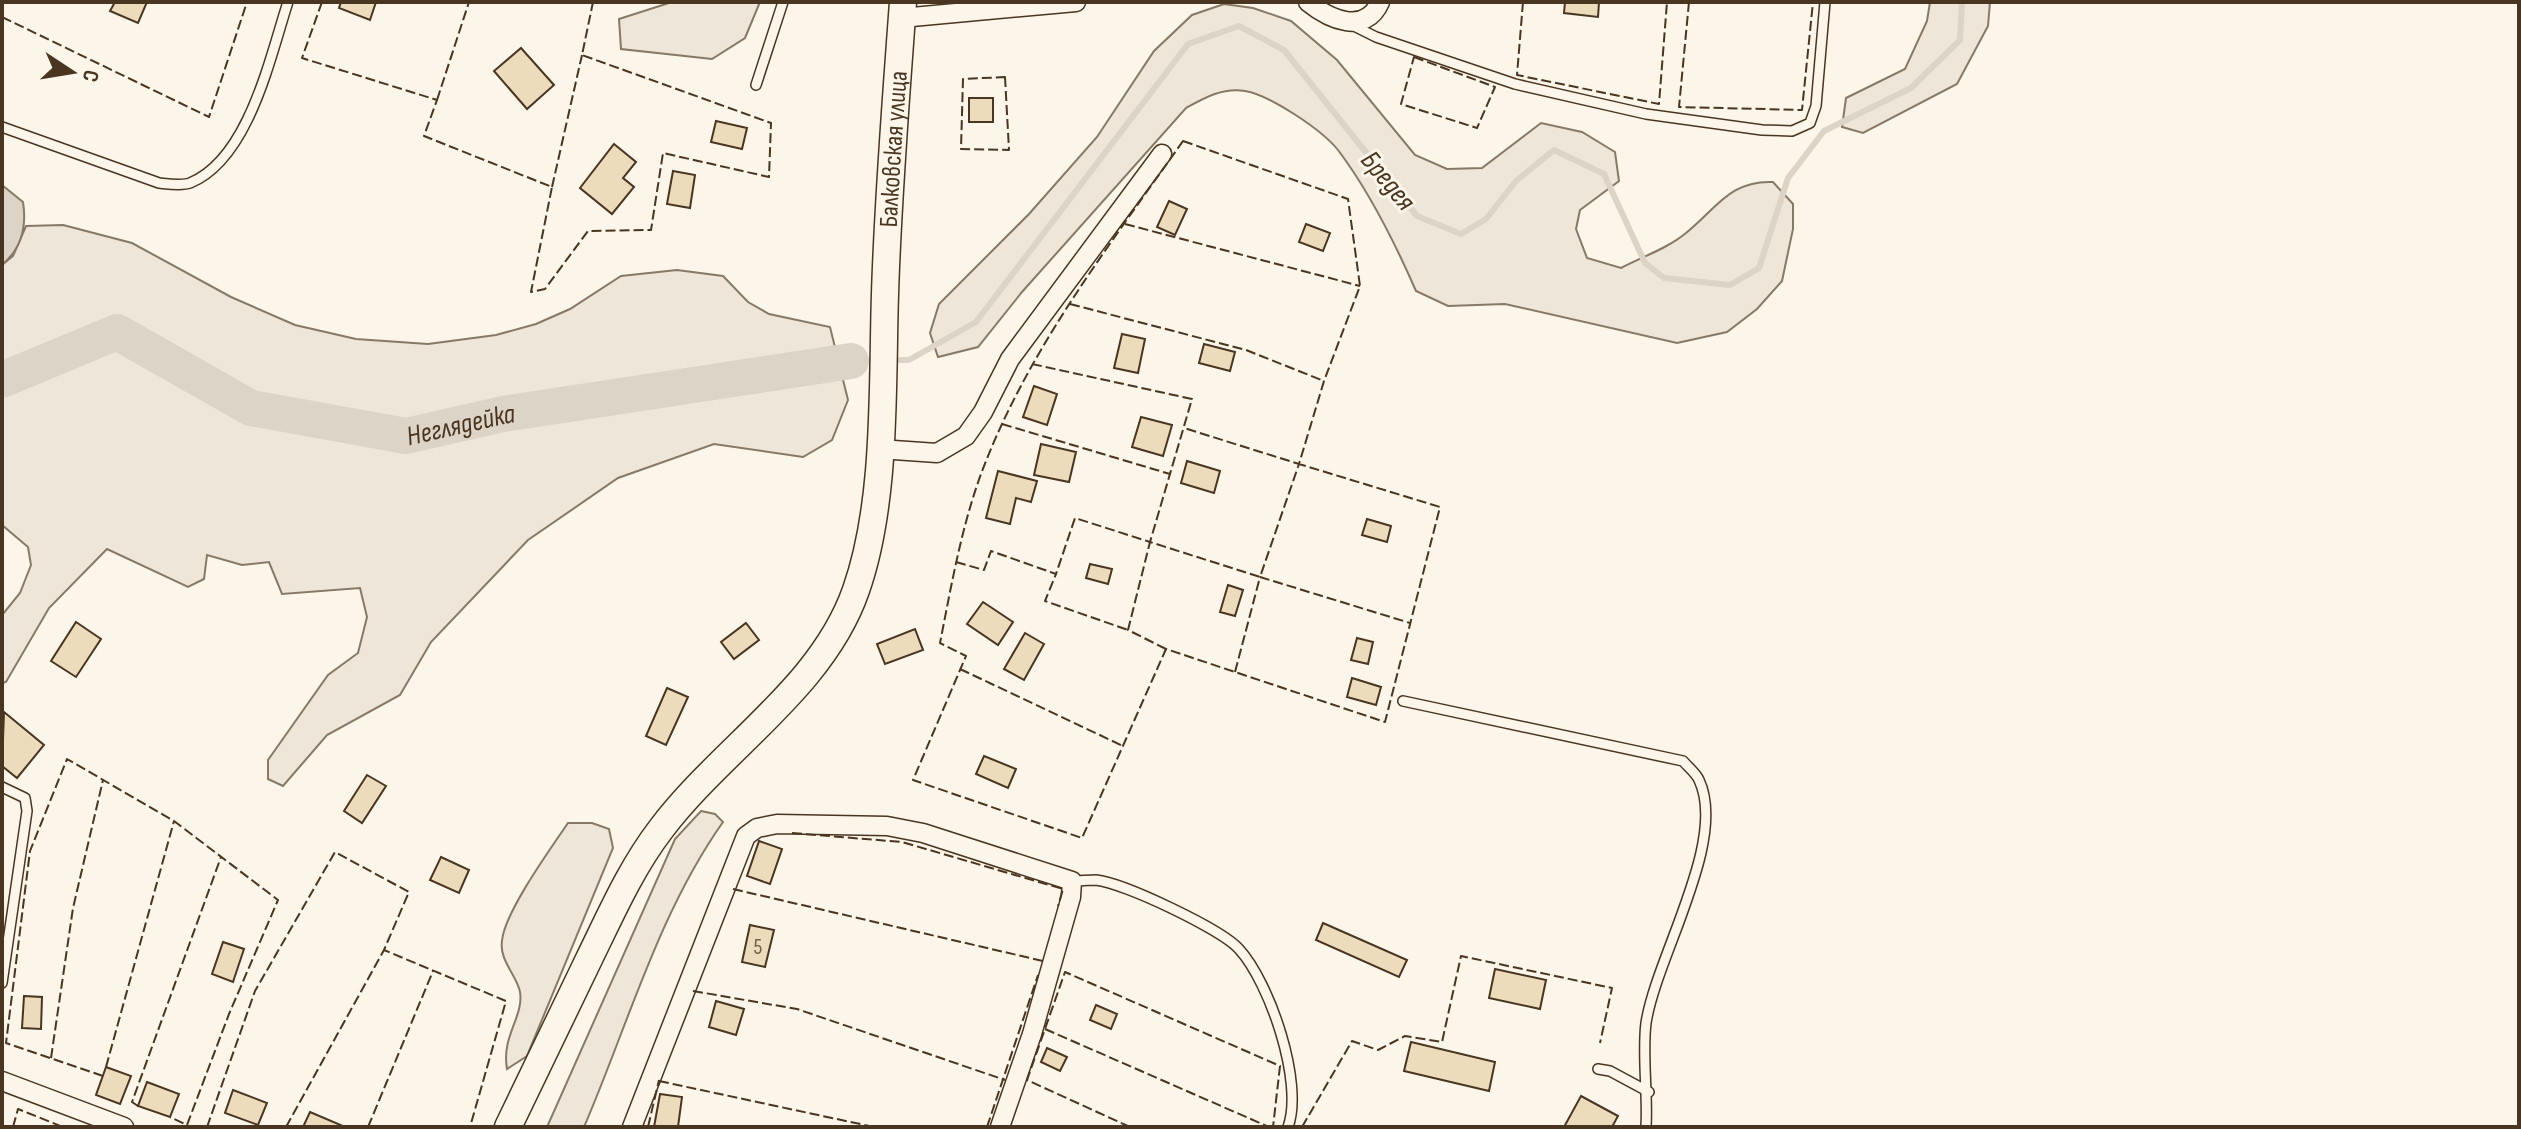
<svg xmlns="http://www.w3.org/2000/svg" width="2521" height="1129" viewBox="0 0 2521 1129" font-family="'Sofia Sans Condensed',sans-serif">
	<rect width="100%" height="100%" fill="#fbf6e9"/>
	<g fill="#ede6d9" stroke="#887966" stroke-width="2">
		<path d="M672,2H760L745,38L712,59L621,49L619,19Z"/>
		<path d="M1930,2H1990L1988,26L1957,84L1863,133L1842,127L1846,98L1905,69L1927,21Z"/>
		<path d="M1224,4L1253,8L1291,21L1337,60L1415,155L1447,169L1482,168L1541,123L1582,132L1615,152L1619,181L1580,210L1576,229L1587,258L1621,268C1642,257 1668,248 1686,233C1716,209 1730,180 1773,182L1793,204V229L1782,281L1757,309L1727,332L1677,343L1505,304L1448,306L1416,291C1395,243 1369,191 1338,150C1322,130 1270,95 1245,91C1223,87 1204,98 1186,108L1022,292L978,347L938,357L930,333L939,304L1029,214L1097,137L1154,51L1192,15Z"/>
		<path d="M63,225L132,243L231,297L295,325L356,339L428,344L496,335L536,324L570,309L621,276L677,270L723,276L748,302L769,314L830,327L848,400L832,440L803,457L714,444L618,478L528,540L431,642L400,695L327,735L283,786L268,779V760L328,675L358,653L367,617L360,588L282,594L269,562L242,565L207,555L204,579L188,587L107,549L49,608L6,682L2,683V615L20,593L31,565L28,547L2,525V265L13,256L26,226Z"/>
		<path d="M701,811L715,814L723,822C658,914 628,1025 584,1127H547L675,839Z"/>
		<path d="M568,823H592L609,829L613,848L527,1056L507,1069C501,1036 524,1017 520,992C517,975 499,961 502,941C504,913 551,848 568,823Z"/>
	</g>
	<path fill="#dcd4c6" stroke="#887966" stroke-width="2" d="M2,185L23,202C27,227 22,248 2,265Z"/>
	<g fill="none" stroke-linecap="round" stroke-linejoin="round">
		<g stroke="#dcd4c6" stroke-width="6">
			<path d="M889,360H909L976,322L1188,44L1239,26L1284,50L1417,216L1461,234L1486,219L1516,181L1554,150L1604,174L1645,263L1664,278L1730,285L1759,268L1788,178L1824,131L1911,88L1960,40L1962,2"/>
			<path d="M851,361L878,360"/>
		</g>
		<path stroke="#dcd4c6" stroke-width="36" id="s1" d="M2,380L117,332L251,408L406,436L503,414L851,361"/>
	</g>
	<g fill="#ecdcbc" stroke="#4a3520" stroke-width="2">
		<path d="M115,2H147L138,23L110,11Z"/>
		<path d="M341,2H376L370,20L339,8Z"/>
		<path d="M1565,2H1599L1598,17L1564,13Z"/>
		<path d="M521,48L554,85L527,109L494,71Z"/>
		<rect x="969" y="98" width="24" height="24"/>
		<path d="M716,121L747,128L742,149L711,142Z"/>
		<path d="M614,144L636,162L623,178L634,187L612,214L580,188Z"/>
		<path d="M673,171L695,175L690,208L667,204Z"/>
		<path d="M1169,201L1187,209L1175,235L1157,227Z"/>
		<path d="M1306,224L1330,233L1323,251L1299,242Z"/>
		<path d="M1122,334L1145,339L1138,373L1114,368Z"/>
		<path d="M1204,344L1235,352L1230,371L1199,363Z"/>
		<path d="M1034,386L1057,394L1047,425L1023,417Z"/>
		<path d="M1141,417L1172,425L1163,456L1132,447Z"/>
		<path d="M1041,444L1076,452L1069,482L1034,475Z"/>
		<path d="M1187,461L1220,471L1214,493L1181,483Z"/>
		<path d="M998,471L1037,481L1031,502L1016,498L1010,524L986,518Z"/>
		<path d="M1367,519L1391,526L1387,542L1362,535Z"/>
		<path d="M1090,564L1112,569L1108,584L1086,578Z"/>
		<path d="M1228,585L1243,590L1235,616L1220,612Z"/>
		<path d="M983,602L1013,622L998,645L967,624Z"/>
		<path d="M76,622L101,639L76,677L51,661Z"/>
		<path d="M746,623L759,640L734,659L721,642Z"/>
		<path d="M915,629L923,650L885,664L877,644Z"/>
		<path d="M1025,633L1044,644L1024,680L1004,669Z"/>
		<path d="M1357,638L1373,642L1368,664L1351,660Z"/>
		<path d="M1352,678L1381,687L1376,705L1347,697Z"/>
		<path d="M667,688L688,697L666,745L646,736Z"/>
		<path d="M4,712L44,745L17,778L2,766Z"/>
		<path d="M984,756L1016,769L1008,788L976,774Z"/>
		<path d="M367,775L386,786L362,823L344,811Z"/>
		<path d="M759,841L782,849L770,884L747,876Z"/>
		<path d="M441,857L469,870L459,893L430,880Z"/>
		<path d="M1323,923L1407,960L1399,977L1316,940Z"/>
		<path d="M750,925L774,930L765,967L742,962Z"/>
		<path d="M223,942L244,949L233,982L212,974Z"/>
		<path d="M1495,969L1546,980L1540,1009L1489,998Z"/>
		<path d="M24,996L42,997L41,1029L22,1028Z"/>
		<path d="M716,1001L744,1009L736,1035L709,1027Z"/>
		<path d="M1096,1005L1117,1014L1111,1029L1090,1020Z"/>
		<path d="M1411,1042L1495,1062L1489,1091L1404,1071Z"/>
		<path d="M1047,1048L1067,1057L1060,1071L1041,1062Z"/>
		<path d="M106,1067L131,1076L120,1104L96,1095Z"/>
		<path d="M147,1082L179,1094L170,1117L138,1106Z"/>
		<path d="M233,1090L267,1103L258,1125L225,1113Z"/>
		<path d="M660,1094L682,1097L678,1127H654Z"/>
		<path d="M1581,1096L1618,1116L1612,1127H1564Z"/>
		<path d="M310,1112L343,1126L342,1127H303Z"/>
	</g>
	<g fill="none" stroke-linecap="round" stroke-linejoin="round">
		<defs>
			<g id="lane">
				<path d="M1350,24L1376,37L1515,84L1646,114L1762,130L1792,131L1810,123L1816,106L1825,2"/>
				<path d="M756,85L783,2"/>
				<path d="M2,127L159,183C169,184 182,186 190,183C249,159 270,57 288,2"/>
				<path d="M1403,701L1683,761C1688,767 1696,773 1699,780C1728,841 1656,957 1646,1023C1642,1054 1648,1094 1646,1127"/>
				<path d="M2,787L25,798L27,811L2,983"/>
				<path d="M1072,881C1080,881 1088,880 1096,880C1124,883 1221,929 1239,949C1270,983 1304,1083 1288,1127"/>
				<path d="M1598,1069L1610,1071L1649,1092"/>
			</g>
			<g id="street">
				<path d="M1308,2C1329,19 1365,36 1380,2"/>
				<path d="M901,18L1076,2"/>
				<path d="M879,449L937,453L966,436L983,412L1010,359L1162,154"/>
				<path d="M2,1081L124,1127"/>
				<path d="M632,1127L746,836L757,828L777,824L887,826L923,833L1072,881L1071,897L1032,1034L1000,1127"/>
			</g>
			<g id="secondary">
				<path id="s2" d="M508,1127C535,1071 562,1015 589,959C611,914 631,868 661,829C722,748 822,688 856,590C887,502 882,386 885,294C888,196 896,99 903,2"/>
			</g>
		</defs>
		<use href="#lane" stroke="#4a3520" stroke-width="12"/>
		<use href="#street" stroke="#4a3520" stroke-width="21"/>
		<use href="#secondary" stroke="#4a3520" stroke-width="29"/>
		<use href="#lane" stroke="#fbf6e9" stroke-width="9"/>
		<use href="#street" stroke="#fbf6e9" stroke-width="18"/>
		<use href="#secondary" stroke="#fbf6e9" stroke-width="26"/>
		<g stroke="#4a3520" stroke-width="2" stroke-dasharray="10 4" stroke-linecap="butt">
			<path d="M322,2L302,58L437,100L424,136L552,187L531,292L545,289L588,231L651,230L663,153L769,177L771,123L582,55L593,2"/>
			<path d="M1523,2L1517,75L1659,104L1667,2"/>
			<path d="M1689,2L1679,107L1802,110L1813,2"/>
			<path d="M2,17L209,117L247,2"/>
			<path d="M1414,57L1495,87L1477,128L1401,104Z"/>
			<path d="M1005,77L1009,150L961,149L963,79Z"/>
			<path d="M437,100L469,2"/>
			<path d="M1183,141L1348,199L1360,286L1324,381L1299,464L1440,507L1385,722L1166,649L1082,838L913,780L966,656L940,643C952,582 963,518 986,461C1033,343 1111,243 1183,141Z"/>
			<path d="M552,187L582,55"/>
			<path d="M1125,224L1360,286"/>
			<path d="M1070,304L1246,350L1324,381"/>
			<path d="M1032,364L1192,399L1150,542L1075,518L1056,574"/>
			<path d="M1002,424L1170,474"/>
			<path d="M956,562L984,570L991,551L1056,574L1045,601L1128,630"/>
			<path d="M1166,649L1128,630L1150,542L1260,577L1299,464L1184,428"/>
			<path d="M960,669L1123,746"/>
			<path d="M1235,672L1260,577L1410,623"/>
			<path d="M792,833L902,842L1063,889L1058,906"/>
			<path d="M733,889L1043,961"/>
			<path d="M693,991L797,1009L1005,1080"/>
			<path d="M1045,1029L1269,1127"/>
			<path d="M51,1058L73,908L103,780"/>
			<path d="M106,1067L174,821"/>
			<path d="M103,1076L6,1043L30,851L67,759L174,821L278,900L229,1014L187,1125L170,1117"/>
			<path d="M659,1081L874,1127"/>
			<path d="M138,1106L132,1102L221,857"/>
			<path d="M13,1127L18,1109L63,1127"/>
			<path d="M207,1127L255,991L335,852L409,892L384,950L506,1001L470,1127"/>
			<path d="M286,1127L384,950"/>
			<path d="M368,1127L433,971"/>
			<path d="M648,1127L659,1080"/>
			<path d="M987,1127L1038,975"/>
			<path d="M1130,1127L1027,1080L1065,972L1280,1066L1273,1127"/>
			<path d="M1302,1127L1352,1041L1378,1050L1405,1036L1442,1042L1461,956L1612,988L1600,1043"/>
		</g>
	</g>
	<g text-anchor="middle" stroke-width="6" stroke-linejoin="round" paint-order="stroke">
		<g font-size="22" fill="#725f47">
			<text x="758" y="954">5</text>
		</g>
		<g font-size="26" fill="#4a3520" stroke="#fbf6e9">
			<text dy="9" stroke="none"><textPath href="#s2" startOffset="1090">Балковская улица</textPath></text>
		</g>
		<g font-size="28" font-style="italic" fill="#4a3520" stroke="#fbf6e9">
			<text transform="translate(1389 180) rotate(50)" y="10">Бредея</text>
			<text dy="10" stroke="none"><textPath href="#s1" startOffset="492">Неглядейка</textPath></text>
		</g>
	</g>
	<rect width="2521" height="1129" fill="none" stroke="#4a3520" stroke-width="8"/>
	<g transform="translate(72 72) rotate(102)" stroke="#fbf6e9" stroke-width="6" paint-order="stroke">
	<path d="M0-6L14 30L0 20L-14 30Z" fill="#4a3520"/>
	<text y="-12" font-size="22" font-weight="bold" text-anchor="middle" fill="#4a3520">С</text>
	</g>
</svg>
